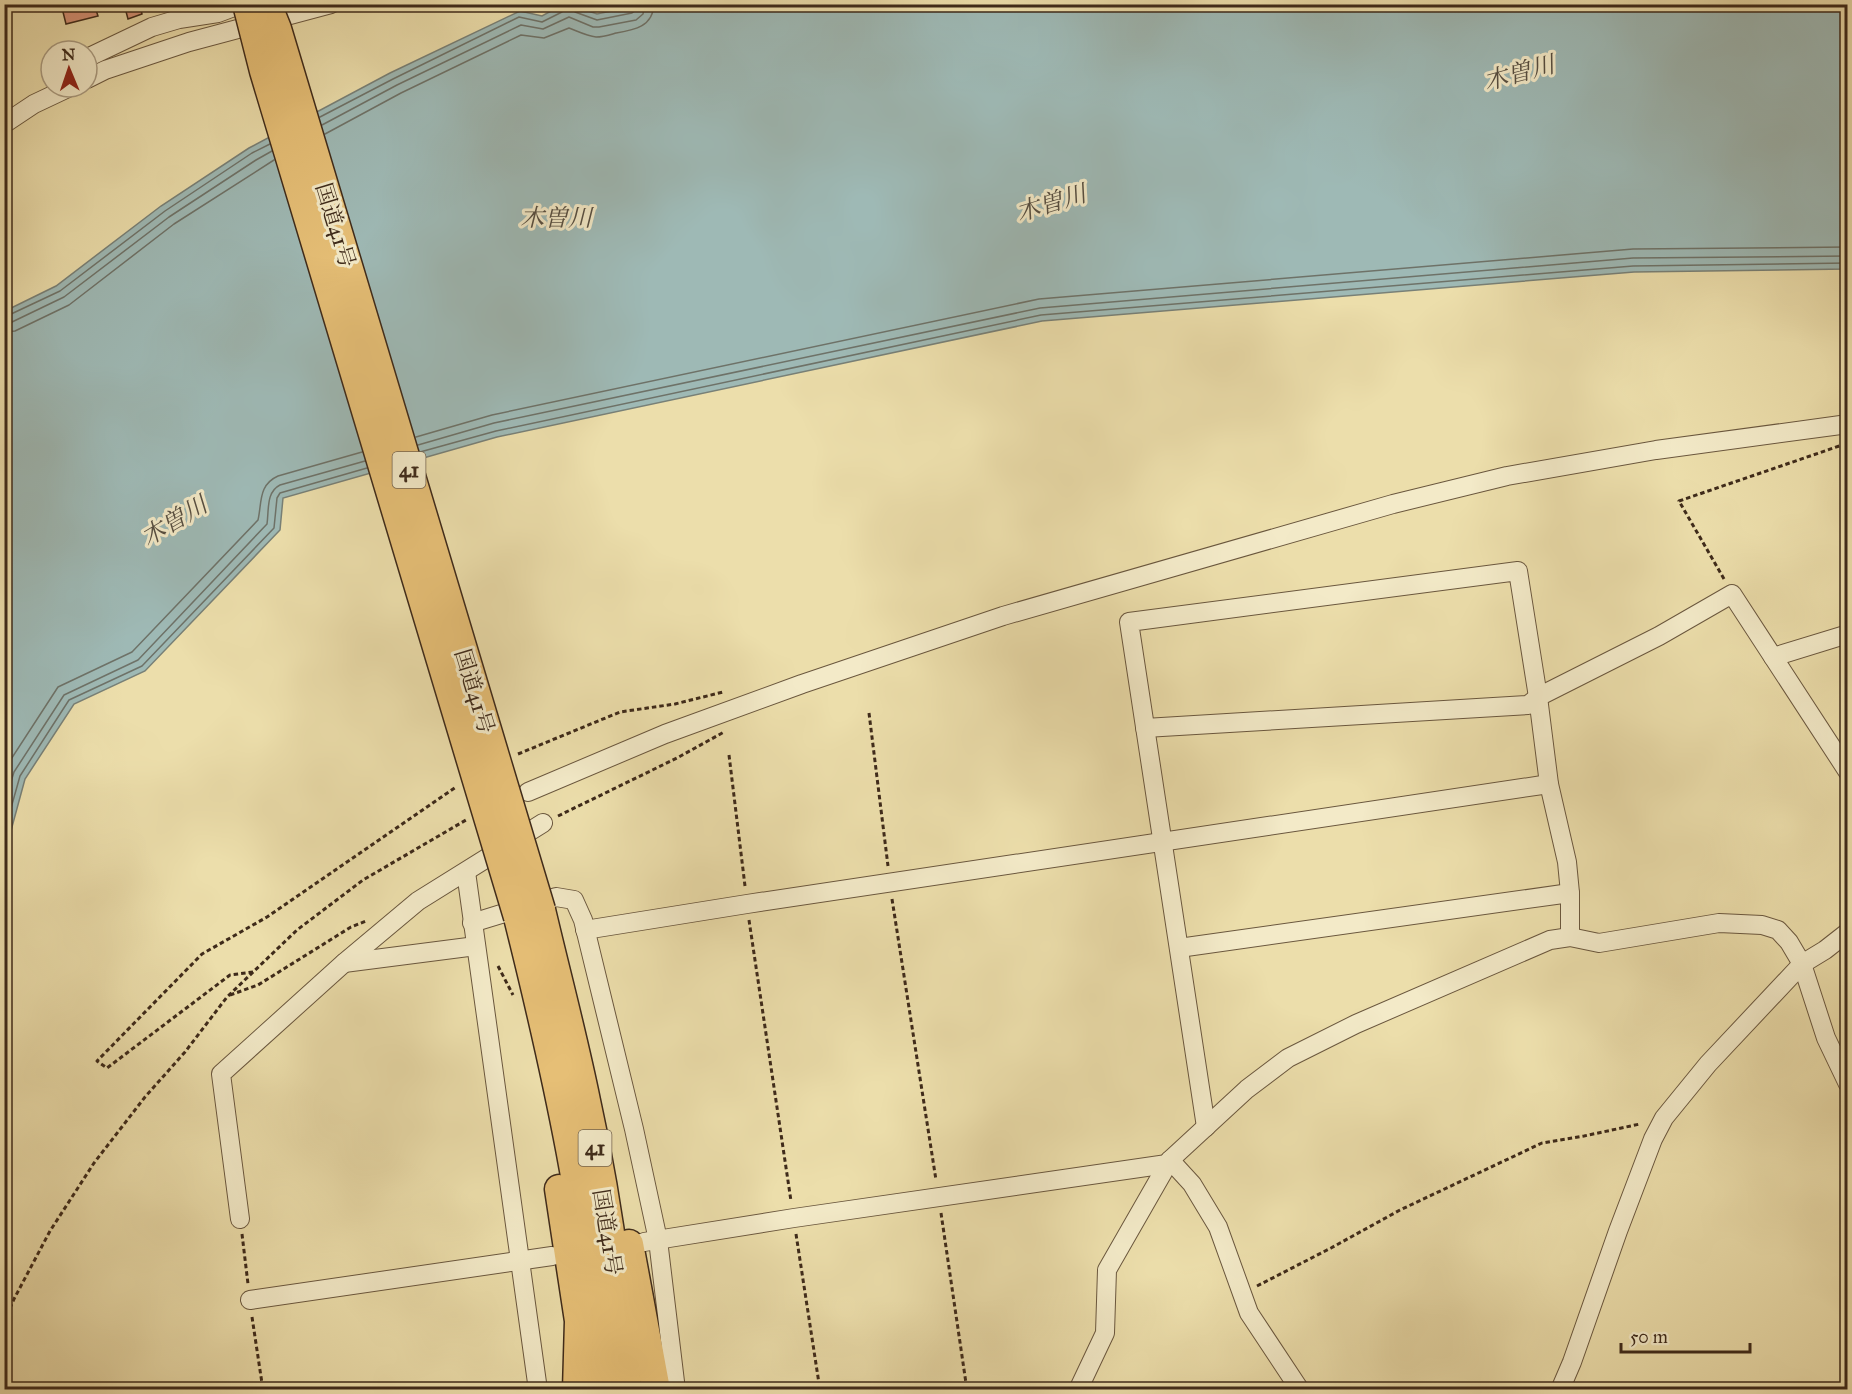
<svg xmlns="http://www.w3.org/2000/svg" width="1852" height="1394" viewBox="0 0 1852 1394" font-family="'IM FELL Great Primer','Noto Serif JP',serif">
	<rect width="100%" height="100%" fill="#ecdeab"/>
	<filter id="stains"><feTurbulence type="fractalNoise" baseFrequency=".00333" numOctaves="4"/><feColorMatrix values="0 0 0 0 .2 0 0 0 0 .09 0 0 0 0 .02 0 0 0 .5 -.17"/></filter>
	<radialGradient id="worn" r=".72"><stop offset=".6" stop-color="#630" stop-opacity="0"/><stop offset="1" stop-color="#630" stop-opacity=".3"/></radialGradient>
	<path fill="#9eb9b5" stroke="#788077" stroke-width="1.5" d="M564,4L571,5L597,14L645,4L1847,5V269L1634,272L1042,321L497,437L283,498L280,530L145,671L74,704L25,779L9,838L5,846V311L56,286L161,206L249,148L390,73L520,11L542,16Z"/>
	<g fill="none" stroke-linecap="round" stroke-linejoin="round">
		<g stroke="#6e7268" stroke-width="1.5">
			<path d="M572,4L575,12L597,20L632,13L636,10L637,4"/>
			<path d="M320,117L393,79L519,17L542,22L562,12L565,4"/>
			<path d="M322,125L397,85L521,25L543,29L569,17L593,27H599L636,20L643,14L645,4"/>
			<path d="M325,134L401,93L521,35L544,38L569,28C577,31 587,36 596,37C603,37 609,35 616,33C634,30 653,27 654,4"/>
			<path d="M4,316L9,315L60,291L165,211L252,153L270,144"/>
			<path d="M4,323L12,322L64,297L169,217L256,160L272,151"/>
			<path d="M4,332L15,331L69,305L174,224L274,160"/>
			<path d="M416,437L492,415L1039,299L1633,249L1848,247"/>
			<path d="M418,445L494,423L1040,308L1633,258L1848,256"/>
			<path d="M420,452L496,431L1041,315L1633,266L1848,263"/>
			<path d="M4,770L58,687L132,652L258,520C262,503 258,485 278,476L362,452"/>
			<path d="M4,804L14,772L64,695L138,660L267,524C269,510 266,492 280,485L365,461"/>
			<path d="M4,833L20,776L69,700L142,666L274,528L277,498L280,493L367,468"/>
		</g>
	</g>
	<g fill="#d99479" stroke="#3e2a1a" stroke-width="1.5">
		<path d="M61,4H94L98,16L66,24Z"/>
		<path d="M124,4H140L142,14L128,19Z"/>
		<path d="M6,55L10,70L4,72V56Z"/>
	</g>
	<g fill="none" stroke-linecap="round" stroke-linejoin="round">
		<defs>
			<g id="minor">
				<path d="M87,58L152,27L179,19L218,13L242,4"/>
				<path d="M87,79L105,70L189,42L331,4"/>
				<path d="M4,124L34,104L70,87"/>
				<path d="M1773,657L1848,634"/>
				<path d="M1145,728L1528,705L1538,697L1659,636L1732,594L1848,772"/>
				<path d="M528,792L665,734L802,684L1003,616L1393,504L1507,476L1656,450L1848,424"/>
				<path d="M466,872L538,1390"/>
				<path d="M472,923L556,897L574,900L583,920L634,1129L658,1240L676,1390"/>
				<path d="M585,930L747,904L1549,784"/>
				<path d="M1179,948L1570,893"/>
				<path d="M344,963L476,946"/>
				<path d="M1206,1127L1129,622L1518,571L1538,697L1549,784L1567,862L1570,893V937"/>
				<path d="M1170,1160L1192,1184L1218,1227L1249,1313L1300,1390"/>
				<path d="M240,1219L221,1074L344,963L418,901L543,823"/>
				<path d="M644,1242L794,1218L1167,1164"/>
				<path d="M250,1300L552,1256"/>
				<path d="M1078,1390L1105,1333L1107,1270L1170,1160L1247,1089L1288,1058L1356,1024L1550,940L1570,937L1599,943L1719,923L1762,925L1778,930L1789,942L1802,964L1826,1038L1848,1084"/>
				<path d="M1560,1390L1572,1362L1618,1231L1653,1139L1664,1118L1708,1064L1802,964L1825,950L1848,932"/>
			</g>
			<g id="trunk">
				<path d="M541,910C556,974 573,1037 586,1101C607,1196 620,1293 627,1390"/>
				<path d="M518,917C557,1073 591,1229 603,1390"/>
				<path d="M559,1189L579,1321L577,1390"/>
				<path d="M629,1244L656,1390"/>
			</g>
		</defs>
		<use href="#minor" stroke="#6a573e" stroke-width="20"/>
		<use href="#trunk" stroke="#3e2a1a" stroke-width="31"/>
		<g stroke="#3e2a1a" stroke-width="3" stroke-dasharray="4.5 3" stroke-linecap="butt">
			<path d="M1724,579L1679,501L1848,443"/>
			<path d="M869,713L888,866"/>
			<path d="M518,754L620,712L675,704L723,692"/>
			<path d="M729,755L745,886"/>
			<path d="M558,816L677,758L724,732"/>
			<path d="M892,899L936,1180"/>
			<path d="M749,920L791,1201"/>
			<path d="M498,966L513,995"/>
			<path d="M253,972L230,975L107,1068L97,1061L202,954L267,917L456,787"/>
			<path d="M230,995L258,985L351,927L366,921"/>
			<path d="M941,1213L967,1390"/>
			<path d="M242,1234L248,1284"/>
			<path d="M796,1234L820,1390"/>
			<path d="M1257,1286L1331,1248L1400,1210L1542,1143L1584,1136L1640,1124"/>
			<path d="M252,1317L263,1390"/>
			<path d="M4,1322L14,1299L50,1231L94,1163L145,1097L185,1052L227,997L297,930L363,880L466,820"/>
		</g>
		<use href="#minor" stroke="#f3eac8" stroke-width="18"/>
		<use href="#trunk" stroke="#e6bf76" stroke-width="28"/>
		<defs>
			<g id="trunk-bridge">
				<path d="M247,4L264,71L518,917"/>
				<path d="M267,4L277,29L541,910"/>
			</g>
		</defs>
		<use href="#trunk-bridge" stroke="#3e2a1a" stroke-width="31" stroke-linecap="butt"/>
		<use href="#trunk-bridge" stroke="#e6bf76" stroke-width="28"/>
	</g>
	<g text-anchor="middle" stroke-width="6" stroke-linejoin="round" paint-order="stroke">
		<g fill="#f3eac8" stroke="#74644e" stroke-width="1.5">
			<rect x="392.5" y="452" width="33" height="36" rx="4.5"/>
			<rect x="578.5" y="1130" width="33" height="36" rx="4.5"/>
		</g>
		<g font-size="21" font-weight="bold" fill="#3e2a1a">
			<text x="409" y="477">41</text>
			<text x="595" y="1155">41</text>
		</g>
		<g font-size="22" fill="#3e2a1a" stroke="#f3eac8">
			<text transform="translate(336 225) rotate(73)" y="8">国道41号</text>
			<text transform="translate(475 691) rotate(73)" y="8">国道41号</text>
			<text transform="translate(608 1232) rotate(81)" y="8">国道41号</text>
		</g>
		<g font-size="24" font-style="italic" fill="#564e41" stroke="#f3eac8">
			<text transform="translate(1519 73) rotate(-15)" y="8">木曽川</text>
			<text transform="translate(1051 203) rotate(-17)" y="8">木曽川</text>
			<text x="556" y="226">木曽川</text>
			<text transform="translate(174 521) rotate(-31)" y="8">木曽川</text>
		</g>
	</g>
	<rect width="1852" height="1394" fill="none" stroke="#ecdeab" stroke-width="24"/>
	<rect x="6" y="6" width="1840" height="1382" fill="none" stroke="#3e2a1a" stroke-width="3"/>
	<rect x="12" y="12" width="1828" height="1370" fill="none" stroke="#3e2a1a" stroke-width="1.5"/>
	<g transform="translate(69 69) rotate(358)"><circle r="28" fill="#f3eac8" stroke="#ab9d82" stroke-width="1.5"/>
	<path d="M0-4.5L10 22L0 15L-10 22Z" fill="#8f2418"/>
	<text y="-9" font-size="16" font-weight="bold" text-anchor="middle" fill="#3e2a1a">N</text>
	</g>
	<path d="M1621 1343v9h129v-9" fill="none" stroke="#3e2a1a" stroke-width="3"/>
	<text x="1630" y="1343" font-size="18" fill="#3e2a1a" stroke="#f3eac8" stroke-width="4.5" paint-order="stroke">50 m</text>
	<rect width="100%" height="100%" filter="url(#stains)"/>
	<rect width="100%" height="100%" fill="url(#worn)"/>
</svg>
